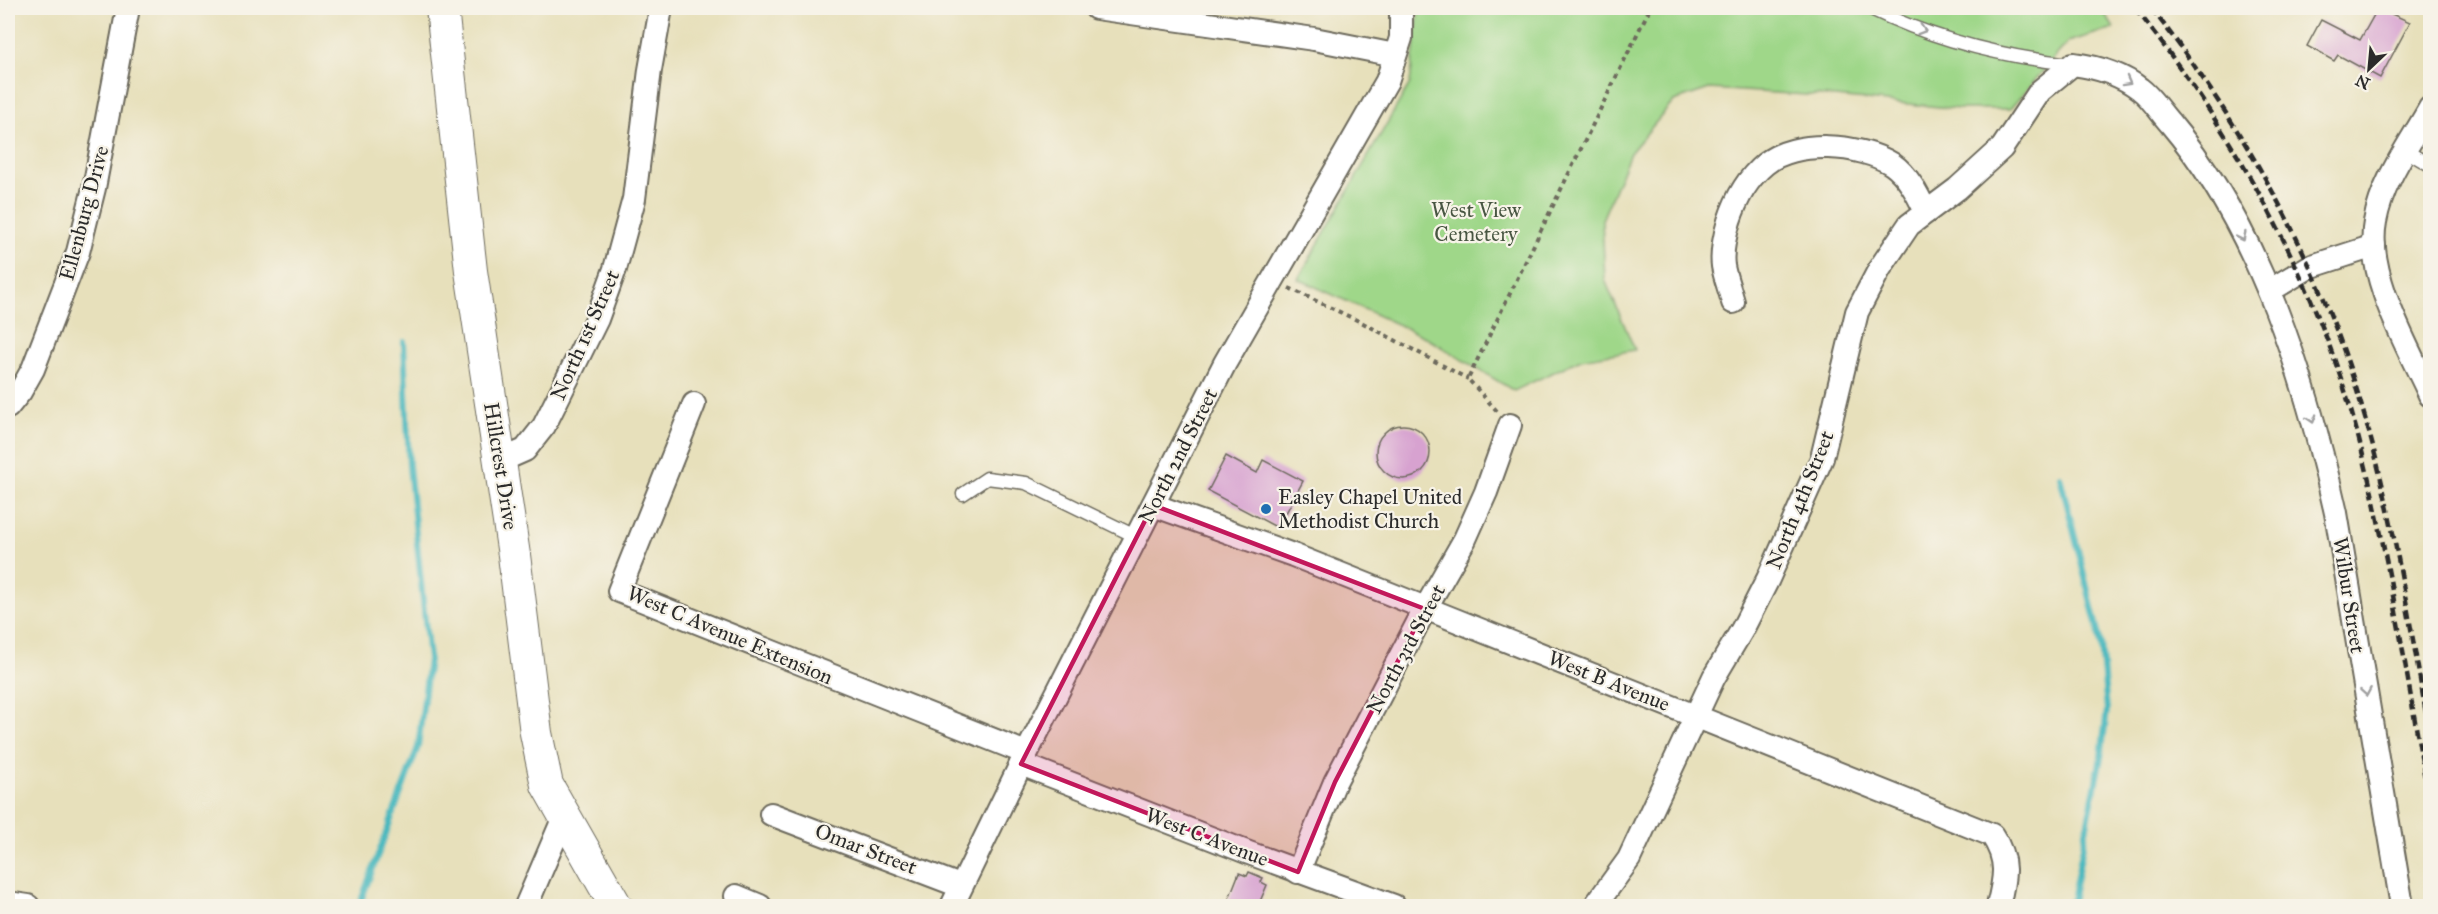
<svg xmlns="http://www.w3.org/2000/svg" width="2438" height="914" viewBox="0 0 2438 914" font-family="'IM FELL Great Primer',serif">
	<rect width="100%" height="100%" fill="#f7f3e8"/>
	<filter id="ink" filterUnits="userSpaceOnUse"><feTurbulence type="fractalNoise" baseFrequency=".0167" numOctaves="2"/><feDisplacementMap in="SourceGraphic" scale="12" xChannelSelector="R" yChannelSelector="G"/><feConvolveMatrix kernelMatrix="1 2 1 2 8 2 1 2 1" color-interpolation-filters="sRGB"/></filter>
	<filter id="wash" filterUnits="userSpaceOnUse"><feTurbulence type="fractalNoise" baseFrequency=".008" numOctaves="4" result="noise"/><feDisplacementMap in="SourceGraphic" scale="24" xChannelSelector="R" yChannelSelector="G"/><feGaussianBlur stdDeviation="1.35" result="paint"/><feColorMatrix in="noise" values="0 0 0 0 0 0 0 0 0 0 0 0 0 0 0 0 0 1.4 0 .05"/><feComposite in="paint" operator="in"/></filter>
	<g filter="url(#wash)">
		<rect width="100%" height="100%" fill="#e7e0bb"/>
		<path fill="#9fd789" stroke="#65815a" stroke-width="1.5" d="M1419,8H2101L2114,28L2068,42L2010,109H1960L1825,96L1709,89L1674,101L1630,153L1602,220L1605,280L1635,350L1581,359L1514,391L1425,337L1298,279L1410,83Z"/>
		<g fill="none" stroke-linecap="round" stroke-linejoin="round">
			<g stroke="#48b8be" stroke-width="6">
				<path d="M2060,476L2101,644L2107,710L2101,757L2071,906"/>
				<path d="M359,906L418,747L429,659L409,466L404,342"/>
			</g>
		</g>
		<g id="blocks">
			<g fill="#d7a2d0">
				<path d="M2378,8L2410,22L2380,78L2338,55L2334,61L2307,46L2321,20L2360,40Z"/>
				<circle cx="1403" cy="452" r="27"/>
				<path d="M1226,456L1257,473L1263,460L1303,481L1278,528L1208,491Z"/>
				<path d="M1249,872L1263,878L1261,882L1267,885L1258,906H1226L1239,873L1247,876Z"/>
			</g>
		</g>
	</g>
	<g filter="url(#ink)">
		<use href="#blocks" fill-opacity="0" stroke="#6d6a5d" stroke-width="1.5"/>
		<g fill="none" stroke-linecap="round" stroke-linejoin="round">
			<defs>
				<g id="lane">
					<path d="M1869,8C1931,38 2002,57 2071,64"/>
					<path d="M2406,151L2430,165"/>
					<path d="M963,494L987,478L1026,483L1137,537"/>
				</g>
				<g id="street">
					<path d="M1096,8L1314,39L1395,55"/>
					<path d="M2430,108C2410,144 2382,181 2375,222C2365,274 2409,349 2430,395"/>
					<path d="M2269,291L2309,267L2374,246"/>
					<path d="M1733,302C1730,290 1725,278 1723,266C1721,252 1725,235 1729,221C1736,199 1747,179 1765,164C1795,139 1861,144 1892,164C1908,175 1918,195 1926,212"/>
					<path d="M694,404L619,591L1026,753"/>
					<path d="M8,407L20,392L33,369L78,252L94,188L128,8"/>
					<path d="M500,461L525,450L544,426L597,319L615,269L634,199L650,70L661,8"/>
					<path d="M1153,505L1293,555L1992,835C2009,860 2005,878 1998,906"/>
					<path d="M1021,764L1249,853L1394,906"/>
					<path d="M771,814L960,886"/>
					<path d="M1298,872L1335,782L1425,609L1465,539L1486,492L1510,425"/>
					<path d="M736,896L760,906"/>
					<path d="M8,903L28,906"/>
					<path d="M526,906L564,817"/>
					<path d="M952,906L1021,764L1225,363L1387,81L1401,38V8"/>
					<path d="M1595,906L1629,859L1714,677L1742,630L1768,579L1822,458L1857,312L1880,268L1909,225L1957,189L2002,148L2040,91L2073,64C2097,67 2120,73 2140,89C2151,97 2160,112 2170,123C2260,229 2306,380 2336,513L2402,906"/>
				</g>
				<path id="secondary" d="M442,8L471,271L514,555L536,733L547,785L616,906"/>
			</defs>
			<use href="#lane" stroke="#6d6a5d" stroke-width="15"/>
			<use href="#street" stroke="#6d6a5d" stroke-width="26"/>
			<use href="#secondary" stroke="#6d6a5d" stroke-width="34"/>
			<g stroke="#6d6a5d" stroke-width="4" stroke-dasharray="4.5 4.5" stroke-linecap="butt">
				<path d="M1289,288L1363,323L1468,379"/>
				<path d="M1497,411L1468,379L1650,8"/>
			</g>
			<use href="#lane" stroke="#fff" stroke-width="12"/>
			<use href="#street" stroke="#fff" stroke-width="22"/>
			<use href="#secondary" stroke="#fff" stroke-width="32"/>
			<g stroke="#2b2b2b" stroke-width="4.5" stroke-dasharray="9 4.5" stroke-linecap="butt">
				<path d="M2135,8C2230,128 2309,266 2352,414C2388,542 2406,676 2430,806"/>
				<path d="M2151,8C2244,126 2322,265 2363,411C2394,516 2410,627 2430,735"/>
			</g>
		</g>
		<defs><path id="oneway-chevron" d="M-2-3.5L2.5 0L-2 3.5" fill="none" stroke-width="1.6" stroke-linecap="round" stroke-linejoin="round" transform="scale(1.5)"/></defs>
		<g stroke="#a0a0a0">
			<use href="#oneway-chevron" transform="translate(1922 30) rotate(17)"/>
			<use href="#oneway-chevron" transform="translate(2127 82) rotate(29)"/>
			<use href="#oneway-chevron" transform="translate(2242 237) rotate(64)"/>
			<use href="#oneway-chevron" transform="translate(2312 419) rotate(73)"/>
			<use href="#oneway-chevron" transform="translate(2366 692) rotate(80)"/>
		</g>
	</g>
	<path fill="#c2185b" fill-opacity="0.2" stroke="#c2185b" stroke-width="4.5" stroke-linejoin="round" d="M1153,505L1425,609L1335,782L1298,872L1021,764Z"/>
	<circle fill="#1f6fb2" stroke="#f7f3e8" stroke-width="2" cx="1266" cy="509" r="6"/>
	<g text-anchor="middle" stroke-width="4.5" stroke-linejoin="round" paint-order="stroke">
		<g font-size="21" fill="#485642" stroke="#f7f3e8">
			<text x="1476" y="217">West View<tspan x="1476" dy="24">Cemetery</tspan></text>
		</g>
		<g font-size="21" fill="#2b2b2b" stroke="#f7f3e8">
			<text transform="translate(84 213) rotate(-75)" y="7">Ellenburg Drive</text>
			<text transform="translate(585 335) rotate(-66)" y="7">North 1st Street</text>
			<text transform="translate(1178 456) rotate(-63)" y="7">North 2nd Street</text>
			<text transform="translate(501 466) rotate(81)" y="7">Hillcrest Drive</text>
			<text transform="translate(1800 500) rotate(-68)" y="7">North 4th Street</text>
			<text transform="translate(2349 595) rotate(81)" y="7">Wilbur Street</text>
			<text transform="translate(730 635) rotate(23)" y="7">West C Avenue Extension</text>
			<text transform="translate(1406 649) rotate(-62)" y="7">North 3rd Street</text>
			<text transform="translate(1609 681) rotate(22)" y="7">West B Avenue</text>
			<text transform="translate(1207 837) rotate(21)" y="7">West C Avenue</text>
			<text transform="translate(866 849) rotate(21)" y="7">Omar Street</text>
		</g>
		<g font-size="21" fill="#2b2b2b" stroke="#f7f3e8" text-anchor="start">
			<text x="1278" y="504">Easley Chapel United<tspan x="1278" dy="24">Methodist Church</tspan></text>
		</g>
	</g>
	<rect width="2438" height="914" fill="none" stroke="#f7f3e8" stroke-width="30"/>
	<g transform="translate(2369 69) rotate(206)" stroke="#f7f3e8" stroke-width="4.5" paint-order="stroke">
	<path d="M0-4.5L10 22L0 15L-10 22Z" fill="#2b2b2b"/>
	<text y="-9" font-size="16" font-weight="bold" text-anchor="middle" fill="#2b2b2b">N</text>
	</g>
</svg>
